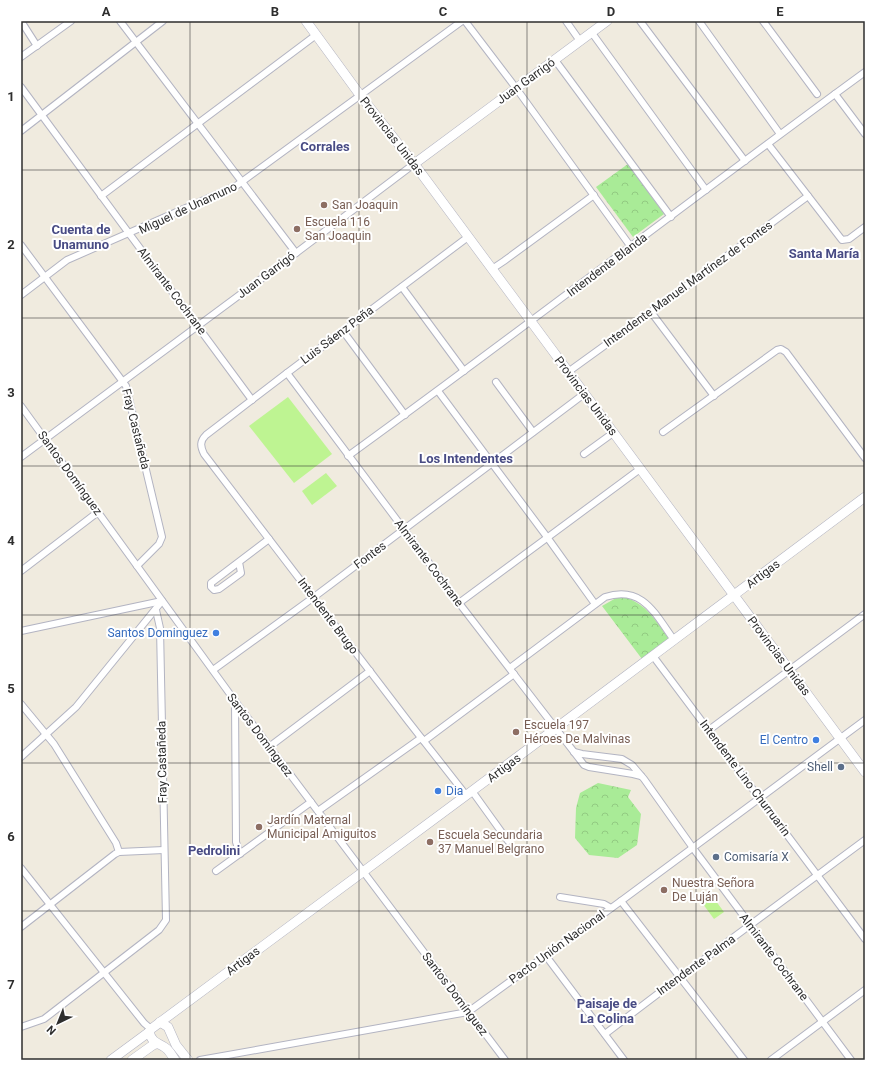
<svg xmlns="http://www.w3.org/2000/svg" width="886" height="1081" viewBox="0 0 886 1081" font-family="Roboto,sans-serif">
	<defs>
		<pattern id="park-crowns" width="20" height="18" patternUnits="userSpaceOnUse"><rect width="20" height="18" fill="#a9eb97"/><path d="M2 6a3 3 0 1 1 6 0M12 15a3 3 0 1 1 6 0" fill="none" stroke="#92ca82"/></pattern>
	</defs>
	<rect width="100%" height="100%" fill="#f0ebdf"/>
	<g fill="url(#park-crowns)">
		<path d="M628,164L664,214L633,237L596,187Z"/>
		<path d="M624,597C647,604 656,621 669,639L642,659L602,606L616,598Z"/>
		<path d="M598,783L631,790L628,797L641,814L637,845L618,858L589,855L575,838L576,808L580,793Z"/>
	</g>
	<g fill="#bef492">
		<path d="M288,397L332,454L294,483L249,426Z"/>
		<path d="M326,473L337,486L312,505L302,491Z"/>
		<path d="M710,893L724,912L714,919L700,900Z"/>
	</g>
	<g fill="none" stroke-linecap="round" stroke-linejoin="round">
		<defs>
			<g id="street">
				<path d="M21,21L37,46"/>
				<path d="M120,21L296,253"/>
				<path d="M465,21L516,88L631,247"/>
				<path d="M566,21L580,41"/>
				<path d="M640,21L745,161"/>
				<path d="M699,21L780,134"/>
				<path d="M763,21L817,94"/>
				<path d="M592,33L706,190"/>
				<path d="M21,57L71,21"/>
				<path d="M555,60L671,217"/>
				<path d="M21,87L252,400"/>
				<path d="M835,94L865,134"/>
				<path d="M21,131L163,21"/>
				<path d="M768,144L842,240L849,239L865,227"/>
				<path d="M101,196L316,35"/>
				<path d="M21,245L126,386L162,537L159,544L137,566"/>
				<path d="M492,269L504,261L594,195"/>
				<path d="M402,287L464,371"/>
				<path d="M21,295L67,260L236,186L462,21"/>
				<path d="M651,312L714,396"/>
				<path d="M343,331L405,415"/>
				<path d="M568,372L651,312L808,196"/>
				<path d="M287,373L459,603L584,765L589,767L633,774L641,776"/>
				<path d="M496,382L533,432"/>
				<path d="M438,391L547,537L595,604"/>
				<path d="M21,406L235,701L505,1060"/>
				<path d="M663,432L777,350L781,349L786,352L865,458"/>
				<path d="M584,454L613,433"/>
				<path d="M348,456C522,330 691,199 865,72"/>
				<path d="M21,457L296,253L414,164"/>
				<path d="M239,562L241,573L219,589L214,590L211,587V583L269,539"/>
				<path d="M21,571L98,512"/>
				<path d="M459,603L640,469"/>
				<path d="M21,631L162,601"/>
				<path d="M653,656L865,939"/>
				<path d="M510,668L605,597C643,585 655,614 674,640"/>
				<path d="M213,670L314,597L584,394"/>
				<path d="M235,701L236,842L240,854"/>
				<path d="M21,704L54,744L116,843L119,852"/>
				<path d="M709,730L865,614"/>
				<path d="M424,741L514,674"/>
				<path d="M269,747L370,671"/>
				<path d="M574,752L582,754L622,759L632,765L644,779L693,848L851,1060"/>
				<path d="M21,757L76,707L162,601"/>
				<path d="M472,791L508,841"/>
				<path d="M466,795L408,721L204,454C200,446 200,441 206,435L287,373L468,237"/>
				<path d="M318,811L421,738"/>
				<path d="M21,868L144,1023L151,1029"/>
				<path d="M216,871L311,802"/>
				<path d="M560,897L604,904L611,908"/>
				<path d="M621,901L744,1060"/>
				<path d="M21,927L115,854L119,852L164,850"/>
				<path d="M546,956L624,1060"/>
				<path d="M21,1027L44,1019L159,930L166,920L160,628L156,610"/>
				<path d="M605,1034L680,977L865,840"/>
				<path d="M200,1060L468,1012L621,901L865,720"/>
				<path d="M771,1060L865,990"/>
			</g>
			<g id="secondary">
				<path d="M306,21L360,95L418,169L865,772"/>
				<path d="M414,164L607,21"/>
				<path d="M160,1022L168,1027L176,1045L188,1060"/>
				<path d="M111,1060L149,1032"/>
				<path d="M132,1060L153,1045L156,1044"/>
				<path d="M175,1060C173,1057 170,1052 167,1049C159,1042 153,1045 149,1032L151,1029L472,791L865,497"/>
			</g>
		</defs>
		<use href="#street" stroke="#b3b4c2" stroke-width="8"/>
		<use href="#secondary" stroke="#b3b4c2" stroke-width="10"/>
		<use href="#street" stroke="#fff" stroke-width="6"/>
		<use href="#secondary" stroke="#fff" stroke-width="9"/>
	</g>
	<path fill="none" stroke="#2e2e2e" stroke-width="1" stroke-opacity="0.55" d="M190,21V1060M359,21V1060M527,21V1060M696,21V1060M21,170H865M21,318H865M21,466H865M21,615H865M21,763H865M21,911H865"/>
	<g fill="#8d6e63" stroke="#fff" stroke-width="1.5">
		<circle cx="324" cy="205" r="4"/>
		<circle cx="297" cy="229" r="4"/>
		<circle cx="516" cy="732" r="4"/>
		<circle cx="259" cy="827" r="4"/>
		<circle cx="430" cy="842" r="4"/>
		<circle cx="664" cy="890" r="4"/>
	</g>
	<g fill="#3f7fe0" stroke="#fff" stroke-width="1.5">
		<circle cx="216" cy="633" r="4"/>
		<circle cx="816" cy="740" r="4"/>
		<circle cx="438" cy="791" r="4"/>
	</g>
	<g fill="#5c6f8a" stroke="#fff" stroke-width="1.5">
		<circle cx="841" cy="767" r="4"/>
		<circle cx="716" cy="857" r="4"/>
	</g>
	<g text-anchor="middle" stroke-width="4" stroke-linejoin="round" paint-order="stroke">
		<g font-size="12" fill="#2e2e2e" stroke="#fff">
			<text transform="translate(526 81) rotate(-36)" y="4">Juan Garrigó</text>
			<text transform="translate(392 136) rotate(52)" y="4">Provincias Unidas</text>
			<text transform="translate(188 208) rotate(-25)" y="4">Miguel de Unamuno</text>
			<text transform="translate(607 265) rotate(-37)" y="4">Intendente Blanda</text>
			<text transform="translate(266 275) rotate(-37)" y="4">Juan Garrigó</text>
			<text transform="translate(688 284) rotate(-36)" y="4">Intendente Manuel Martínez de Fontes</text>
			<text transform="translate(172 291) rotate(53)" y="4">Almirante Cochrane</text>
			<text transform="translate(337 335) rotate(-37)" y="4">Luis Sáenz Peña</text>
			<text transform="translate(586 396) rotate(53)" y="4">Provincias Unidas</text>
			<text transform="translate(136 429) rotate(76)" y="4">Fray Castañeda</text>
			<text transform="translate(70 473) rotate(54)" y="4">Santos Domínguez</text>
			<text transform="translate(370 555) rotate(-37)" y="4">Fontes</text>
			<text transform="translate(429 563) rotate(53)" y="4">Almirante Cochrane</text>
			<text transform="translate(763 574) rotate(-37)" y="4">Artigas</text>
			<text transform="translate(328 616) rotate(53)" y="4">Intendente Brugo</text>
			<text transform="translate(779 656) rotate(53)" y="4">Provincias Unidas</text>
			<text transform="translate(260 735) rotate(53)" y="4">Santos Domínguez</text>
			<text transform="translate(162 762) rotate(-91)" y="4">Fray Castañeda</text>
			<text transform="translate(504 768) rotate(-37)" y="4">Artigas</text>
			<text transform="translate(745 778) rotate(53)" y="4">Intendente Lino Churruarin</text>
			<text transform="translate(557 947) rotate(-36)" y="4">Pacto Unión Nacional</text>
			<text transform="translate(774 957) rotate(53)" y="4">Almirante Cochrane</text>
			<text transform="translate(243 961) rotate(-37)" y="4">Artigas</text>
			<text transform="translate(696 965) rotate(-36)" y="4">Intendente Palma</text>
			<text transform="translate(455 994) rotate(53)" y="4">Santos Domínguez</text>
		</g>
		<g font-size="12" fill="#785e54" stroke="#fff" text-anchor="start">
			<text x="332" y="209">San Joaquin</text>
			<text x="305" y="226">Escuela 116<tspan x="305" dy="14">San Joaquin</tspan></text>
			<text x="524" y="729">Escuela 197<tspan x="524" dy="14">Héroes De Malvinas</tspan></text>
			<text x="267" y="824">Jardín Maternal<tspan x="267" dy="14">Municipal Amiguitos</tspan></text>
			<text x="438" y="839">Escuela Secundaria<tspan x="438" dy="14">37 Manuel Belgrano</tspan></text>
			<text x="672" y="887">Nuestra Señora<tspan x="672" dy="14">De Luján</tspan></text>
		</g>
		<g font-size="12" fill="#366cbe" stroke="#fff" text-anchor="end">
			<text x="208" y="637">Santos Dominguez</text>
			<text x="808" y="744">El Centro</text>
			<text x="446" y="795" text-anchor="start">Dia</text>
		</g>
		<g font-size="12" fill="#4e5e75" stroke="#fff" text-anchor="end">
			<text x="833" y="771">Shell</text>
			<text x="724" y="861" text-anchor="start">Comisaría X</text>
		</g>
		<g font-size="13" font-weight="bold" fill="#484b84" stroke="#fff">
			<text x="325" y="151">Corrales</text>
			<text x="81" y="234">Cuenta de<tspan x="81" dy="15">Unamuno</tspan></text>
			<text x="824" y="258">Santa María</text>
			<text x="466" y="463">Los Intendentes</text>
			<text x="214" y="855">Pedrolini</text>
			<text x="607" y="1008">Paisaje de<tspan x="607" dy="15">La Colina</tspan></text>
		</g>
	</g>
	<rect width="886" height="1081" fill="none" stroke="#ffffff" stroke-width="44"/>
	<g transform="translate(58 1023) rotate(223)" stroke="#ffffff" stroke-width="3" paint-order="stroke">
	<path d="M0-3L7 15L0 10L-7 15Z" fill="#2e2e2e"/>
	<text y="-6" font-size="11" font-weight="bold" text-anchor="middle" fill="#2e2e2e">N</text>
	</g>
	<rect x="22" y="22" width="842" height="1037" fill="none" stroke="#2e2e2e" stroke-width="1.5"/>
	<g font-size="13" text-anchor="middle" font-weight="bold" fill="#2e2e2e">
		<text x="106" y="16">A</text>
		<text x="275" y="16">B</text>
		<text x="443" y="16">C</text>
		<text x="611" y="16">D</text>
		<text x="780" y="16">E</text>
		<text x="11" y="101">1</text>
		<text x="11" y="249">2</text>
		<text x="11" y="397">3</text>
		<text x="11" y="545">4</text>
		<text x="11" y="693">5</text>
		<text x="11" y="841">6</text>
		<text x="11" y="989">7</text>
	</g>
</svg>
